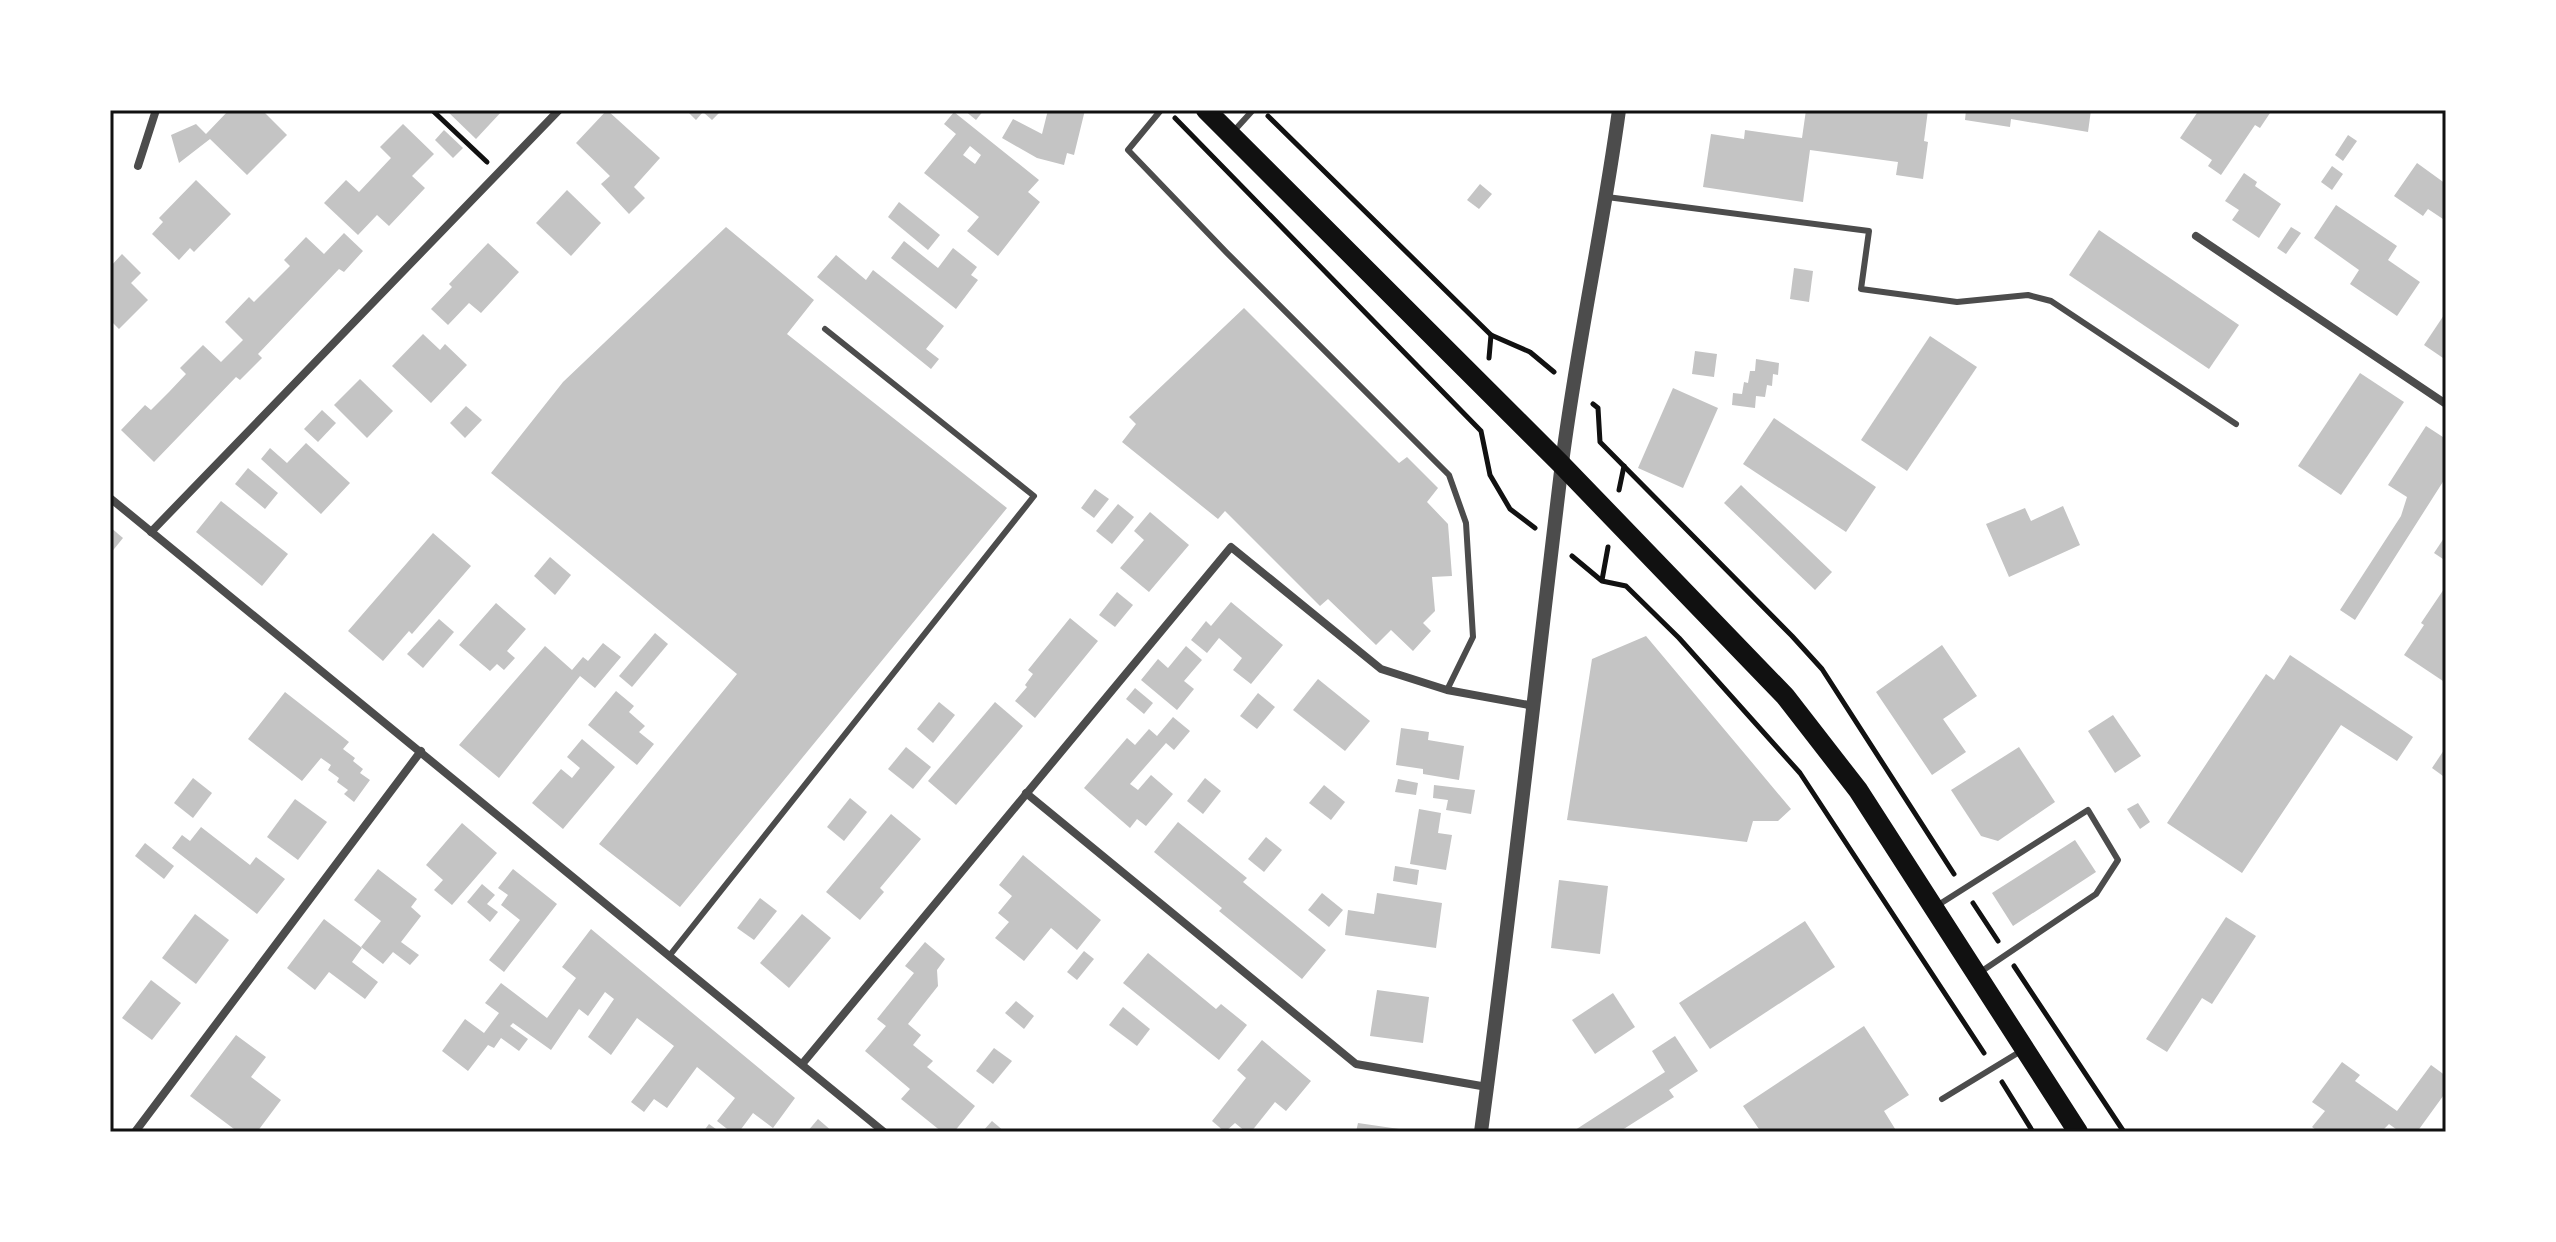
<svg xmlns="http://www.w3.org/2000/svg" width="2556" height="1242" viewBox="0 0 2556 1242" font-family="'Open Sans',sans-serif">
	<rect width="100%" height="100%" fill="#fff"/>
	<g fill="#c4c4c4" fill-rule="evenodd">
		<path d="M229,110H262L287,135L247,175L210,139L179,163L171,135L196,124L206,134Z"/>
		<path d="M446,110H503L476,139Z"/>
		<path d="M607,110L660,158L634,187L645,198L629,214L601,184L610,176L576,143Z"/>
		<path d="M686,110H722L712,120L703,112L696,120Z"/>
		<path d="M964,110H984L976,120Z"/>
		<path d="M1048,110H1085L1074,155L1067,153L1064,165L1037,158L1002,138L1013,119L1042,134Z"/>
		<path d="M1806,110H1928L1924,141L1928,142L1923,179L1896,175L1898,162L1810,150L1803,202L1703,187L1711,134L1744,139L1745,130L1802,138Z"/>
		<path d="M1966,110H2091L2088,132L2011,119L2010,127L1965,120Z"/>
		<path d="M2199,110H2232L2235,113L2237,110H2272L2260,128L2255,125L2221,175L2208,166L2212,160L2180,138Z"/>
		<path d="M954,112L1039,180L1028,192L1040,202L998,256L967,231L979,217L924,173L956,134L944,124ZM970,146L981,155L975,164L963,155Z"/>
		<path d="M403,124L434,154L412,176L425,188L389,226L377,215L358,235L324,203L346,180L359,192L391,158L380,147Z"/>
		<path d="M444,130L463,148L453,158L435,140Z"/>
		<path d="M2348,135L2357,141L2343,161L2335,155Z"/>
		<path d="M2417,163L2446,184V221L2428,209L2423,216L2394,196Z"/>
		<path d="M2332,166L2343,174L2332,190L2321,182Z"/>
		<path d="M2244,173L2257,182L2255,186L2281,204L2259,238L2232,220L2239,210L2225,201Z"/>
		<path d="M196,180L231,214L194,252L190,248L179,260L152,234L163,222L159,218Z"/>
		<path d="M1480,184L1492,194L1479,209L1467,200Z"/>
		<path d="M567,190L601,223L571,256L536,223Z"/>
		<path d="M899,202L940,235L928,250L888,217Z"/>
		<path d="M2336,205L2397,246L2388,260L2420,282L2397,316L2350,284L2359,270L2314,238Z"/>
		<path d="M726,227L814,300L787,334L1007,508L680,907L599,844L737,674L491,473L563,382Z"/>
		<path d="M2291,227L2301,233L2286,254L2277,248Z"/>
		<path d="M2099,230L2239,325L2209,369L2069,275Z"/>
		<path d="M344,233L363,251L344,272L339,269L258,354L262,358L240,380L236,377L154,462L121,430L145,405L151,410L169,392L186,374L180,368L203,345L221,362L243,340L225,322L249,297L254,302L290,266L284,260L306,237L324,254Z"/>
		<path d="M904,241L938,268L953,248L977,267L971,275L978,280L956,309L891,258Z"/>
		<path d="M488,243L519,272L481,313L469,303L448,325L431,309L452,287L449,284Z"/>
		<path d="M122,254L141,273L131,283L148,300L119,329L110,320V267Z"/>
		<path d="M836,255L866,280L873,270L944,326L926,349L939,359L931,369L817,277Z"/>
		<path d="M1794,268L1813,271L1809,302L1790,299Z"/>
		<path d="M1244,308L1399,463L1407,457L1438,488L1427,502L1448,524L1452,576L1432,577L1435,611L1423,623L1431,631L1413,651L1391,630L1376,645L1328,599L1320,606L1225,511L1218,519L1122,442L1136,424L1129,417Z"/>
		<path d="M2446,312V360L2424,345Z"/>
		<path d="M423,334L440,350L445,344L467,365L431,403L392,366Z"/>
		<path d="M1930,336L1977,367L1907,471L1861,440Z"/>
		<path d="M1695,351L1717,354L1714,377L1692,374Z"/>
		<path d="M1756,359L1779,363L1778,375L1773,374L1772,386L1767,385L1765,397L1756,396L1755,408L1732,405L1733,393L1742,394L1744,382L1748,383L1750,371H1755Z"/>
		<path d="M2360,373L2404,402L2341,495L2298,466Z"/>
		<path d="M360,379L393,411L367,438L334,405Z"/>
		<path d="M1673,388L1718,408L1683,488L1638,468Z"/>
		<path d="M466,406L482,420L465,438L450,423Z"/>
		<path d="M322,410L336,423L318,442L304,429Z"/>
		<path d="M1774,418L1876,487L1846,532L1743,464Z"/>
		<path d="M2426,426L2446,439V477L2355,620L2340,610L2401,516L2407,497L2388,485Z"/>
		<path d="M306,443L350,483L321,514L261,459L270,448L287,463Z"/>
		<path d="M248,468L278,493L265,509L235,484Z"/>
		<path d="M1741,485L1832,572L1815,590L1724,503Z"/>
		<path d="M1095,489L1109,499L1094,518L1081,508Z"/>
		<path d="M221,501L288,554L262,586L196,532Z"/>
		<path d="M1118,504L1134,517L1112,544L1096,531Z"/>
		<path d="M2063,506L2080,545L2009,577L1986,524L2025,508L2031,521Z"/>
		<path d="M1150,512L1189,545L1149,592L1120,568L1144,540L1134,531Z"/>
		<path d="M110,527L123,538L110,554Z"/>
		<path d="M433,533L471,566L412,634L409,631L383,661L348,631Z"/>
		<path d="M2446,535V561L2434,553Z"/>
		<path d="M550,557L571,575L555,595L534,576Z"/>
		<path d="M2446,586V683L2404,655L2424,625L2421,623Z"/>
		<path d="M1117,592L1133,605L1115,627L1099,615Z"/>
		<path d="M1231,602L1283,645L1251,684L1233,670L1242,658L1219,638L1207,653L1191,640L1206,621L1211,626Z"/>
		<path d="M496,603L526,629L507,651L515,658L504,670L497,664L490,671L459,645Z"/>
		<path d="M1070,618L1098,641L1035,718L1015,701L1027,687L1025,685L1033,674L1028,670Z"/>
		<path d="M439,619L454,632L423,668L407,654Z"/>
		<path d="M655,633L668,644L632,687L619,676Z"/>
		<path d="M1646,636L1791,809L1778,821H1753L1747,842L1567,820L1592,659Z"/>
		<path d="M603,643L621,657L595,688L580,676L499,778L459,745L545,646L572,670L583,657L588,661Z"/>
		<path d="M1942,645L1977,696L1943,719L1966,752L1932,775L1876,692Z"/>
		<path d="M1186,646L1202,660L1184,681L1194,689L1177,710L1141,680L1158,659L1168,668Z"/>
		<path d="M2290,655L2413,737L2397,761L2341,725L2242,873L2167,823L2266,674L2274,680Z"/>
		<path d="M1318,679L1370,721L1345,751L1293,710Z"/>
		<path d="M1135,688L1153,703L1144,714L1126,699Z"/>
		<path d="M616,691L634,706L629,712L645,726L639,732L654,744L637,765L588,725Z"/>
		<path d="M285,692L349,742L343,749L355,758L353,761L363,769L360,773L370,780L354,802L344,794L348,790L337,782L339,778L328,770L331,765L321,758L302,781L248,739Z"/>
		<path d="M1258,693L1275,707L1257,729L1240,716Z"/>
		<path d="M939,702L955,715L933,743L917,729Z"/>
		<path d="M995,702L1023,726L956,805L928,781Z"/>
		<path d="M2113,715L2141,756L2115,773L2088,731Z"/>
		<path d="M1173,717L1190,731L1174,750L1166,743L1130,784L1138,790L1151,775L1173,794L1146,826L1137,819L1130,828L1084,788L1127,738L1135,745L1149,729L1157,736Z"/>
		<path d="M1401,728L1429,732L1428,740L1464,746L1459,780L1423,774V769L1396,765Z"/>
		<path d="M582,739L615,767L563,829L532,803L561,769L572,778L580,768L567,757Z"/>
		<path d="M906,747L931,767L913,789L888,769Z"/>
		<path d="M2019,747L2055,802L1998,841L1981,836L1951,790Z"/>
		<path d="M2446,747V772L2443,776L2432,768Z"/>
		<path d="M193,778L212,793L193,818L174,803Z"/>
		<path d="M1205,778L1221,791L1203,814L1187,801Z"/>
		<path d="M1398,779L1418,783L1416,795L1395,792Z"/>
		<path d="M1324,785L1345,802L1331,820L1309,803Z"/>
		<path d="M1434,785L1475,790L1471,814L1446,810L1448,800L1433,798Z"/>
		<path d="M850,798L867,812L844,841L827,827Z"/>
		<path d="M295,799L327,822L298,860L267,837Z"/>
		<path d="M2138,803L2150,822L2140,829L2127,809Z"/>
		<path d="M1419,809L1441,813L1438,833L1452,835L1446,870L1410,864Z"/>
		<path d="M891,814L921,839L880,888L884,892L860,920L826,892Z"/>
		<path d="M1178,822L1247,878L1243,882L1254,891L1326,950L1302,979L1219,911L1222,908L1154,852Z"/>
		<path d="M462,823L497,853L452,905L434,890L443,880L426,865Z"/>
		<path d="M201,827L250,865L256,857L285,879L257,914L172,848L182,835L190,841Z"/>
		<path d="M1266,837L1282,850L1264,872L1248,859Z"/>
		<path d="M2075,840L2096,872L2013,926L1992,893Z"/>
		<path d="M145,843L174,866L164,879L135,856Z"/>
		<path d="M1023,855L1101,920L1077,950L1051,928L1024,961L995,938L1009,922L998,913L1012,896L999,885Z"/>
		<path d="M1395,866L1419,870L1417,885L1393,881Z"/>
		<path d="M378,869L417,899L411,907L421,916L401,942L419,955L410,965L393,952L383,964L361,947L381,921L354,900Z"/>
		<path d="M513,869L557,904L504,972L489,960L520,920L501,905L508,895L498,888Z"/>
		<path d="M1559,880L1608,886L1600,954L1551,948Z"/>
		<path d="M482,884L495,895L487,904L498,912L490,922L467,902Z"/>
		<path d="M1322,893L1343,910L1329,927L1308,910Z"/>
		<path d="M1377,893L1442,903L1436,948L1345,935L1348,910L1374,914Z"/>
		<path d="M760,898L777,911L754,940L737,928Z"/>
		<path d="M195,914L229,940L196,984L162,958Z"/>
		<path d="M802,914L831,938L789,988L760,963Z"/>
		<path d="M2226,917L2256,936L2212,1004L2202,998L2167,1052L2146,1039Z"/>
		<path d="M324,919L362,948L352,962L378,982L365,999L329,972L315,990L287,968Z"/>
		<path d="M1805,921L1835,967L1710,1049L1679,1003Z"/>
		<path d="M591,929L795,1098L773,1128L753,1113L739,1132H731L717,1121L735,1098L697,1067L667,1108L654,1099L644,1112L631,1102L674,1046L637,1018L611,1055L588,1037L614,999L605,992L588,1016L579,1009L551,1050L513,1023L510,1026L528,1039L519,1051L501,1038L494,1048L488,1045L468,1071L442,1051L465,1019L484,1033L499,1013L485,1003L501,983L547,1018L576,978L562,967Z"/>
		<path d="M925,942L945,959L937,970L938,986L908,1024L921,1035L913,1045L933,1061L927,1067L975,1106L954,1132H942L901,1099L910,1089L865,1051L886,1026L877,1019L914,973L905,966Z"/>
		<path d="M1084,951L1094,959L1077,980L1067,972Z"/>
		<path d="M1148,953L1216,1009L1221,1004L1247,1025L1219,1060L1123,983Z"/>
		<path d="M151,980L181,1003L152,1040L122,1018Z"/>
		<path d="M1377,990L1429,997L1423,1043L1370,1036Z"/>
		<path d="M1613,993L1635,1027L1595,1054L1572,1020Z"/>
		<path d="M1016,1001L1034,1016L1024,1029L1005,1013Z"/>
		<path d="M1123,1007L1150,1029L1137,1046L1109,1025Z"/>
		<path d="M1864,1026L1909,1095L1884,1111L1897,1132H1761L1743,1106Z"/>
		<path d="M236,1035L266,1057L251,1077L281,1100L257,1132H238L190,1096Z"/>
		<path d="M1675,1036L1698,1071L1669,1090L1674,1097L1619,1132H1572L1665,1072L1652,1051Z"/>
		<path d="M1262,1040L1311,1081L1286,1111L1275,1102L1251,1132H1246L1235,1123L1225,1132L1212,1121L1246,1078L1237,1070Z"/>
		<path d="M994,1048L1012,1061L993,1084L976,1071Z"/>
		<path d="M2342,1062L2360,1075L2355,1081L2397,1111L2431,1065L2446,1076V1092L2417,1132H2400L2389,1124L2384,1129L2388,1132H2319L2312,1127L2325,1111L2312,1102Z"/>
		<path d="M818,1119L833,1132H807Z"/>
		<path d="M992,1121L1005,1132H982Z"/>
		<path d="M1358,1123L1406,1130V1132H1356Z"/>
		<path d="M709,1124L720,1132H703Z"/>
	</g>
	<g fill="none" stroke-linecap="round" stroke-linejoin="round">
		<g stroke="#111" stroke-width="5">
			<path d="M432,110L487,162"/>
			<path d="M1268,116L1491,335L1530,352L1554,372"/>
			<path d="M1175,118L1481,431L1490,475L1510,509L1535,528"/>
			<path d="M1489,358L1491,335"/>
			<path d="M1593,404L1598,408L1600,442L1792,636L1822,669L1954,874"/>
			<path d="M1619,490L1624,466"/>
			<path d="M1572,556L1602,581L1626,586L1679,638L1800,773L1984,1053"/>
			<path d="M1602,580L1608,547"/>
			<path d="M1973,903L1998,941"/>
			<path d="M2014,966L2124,1132"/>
			<path d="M2002,1082L2033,1132"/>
		</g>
		<g stroke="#4c4c4c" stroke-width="6">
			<path d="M1161,110L1128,150L1227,253L1449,475L1466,523L1473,637L1447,690"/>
			<path d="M1233,132L1253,110"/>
			<path d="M1607,197L1869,231L1861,289L1957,302L2028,295L2051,301L2236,424"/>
			<path d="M1935,907L2088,810L2118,860L2096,894L1979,973"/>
			<path d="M670,955L1034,496L825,329"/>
			<path d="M1942,1099L2021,1051"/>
		</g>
		<g stroke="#4c4c4c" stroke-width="8">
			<path d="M138,166L156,110"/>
			<path d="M2196,236L2446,404"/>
			<path d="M110,498L884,1132"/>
			<path d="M151,532L559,110"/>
			<path d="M1026,793L1356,1064L1487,1087"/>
			<path d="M803,1063L1231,547L1381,669L1447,690L1534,706"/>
			<path d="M135,1132L421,751"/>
		</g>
		<path stroke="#4c4c4c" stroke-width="14" d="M1481,1132C1511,909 1535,686 1562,463C1577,345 1603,228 1619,110"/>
		<path stroke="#111" stroke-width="20" d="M1206,110L1562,465L1785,696L1858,790L2078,1132"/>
	</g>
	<rect width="2556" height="1242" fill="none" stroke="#ffffff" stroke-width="224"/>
	<rect x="112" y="112" width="2332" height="1018" fill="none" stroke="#111" stroke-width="3"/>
</svg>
